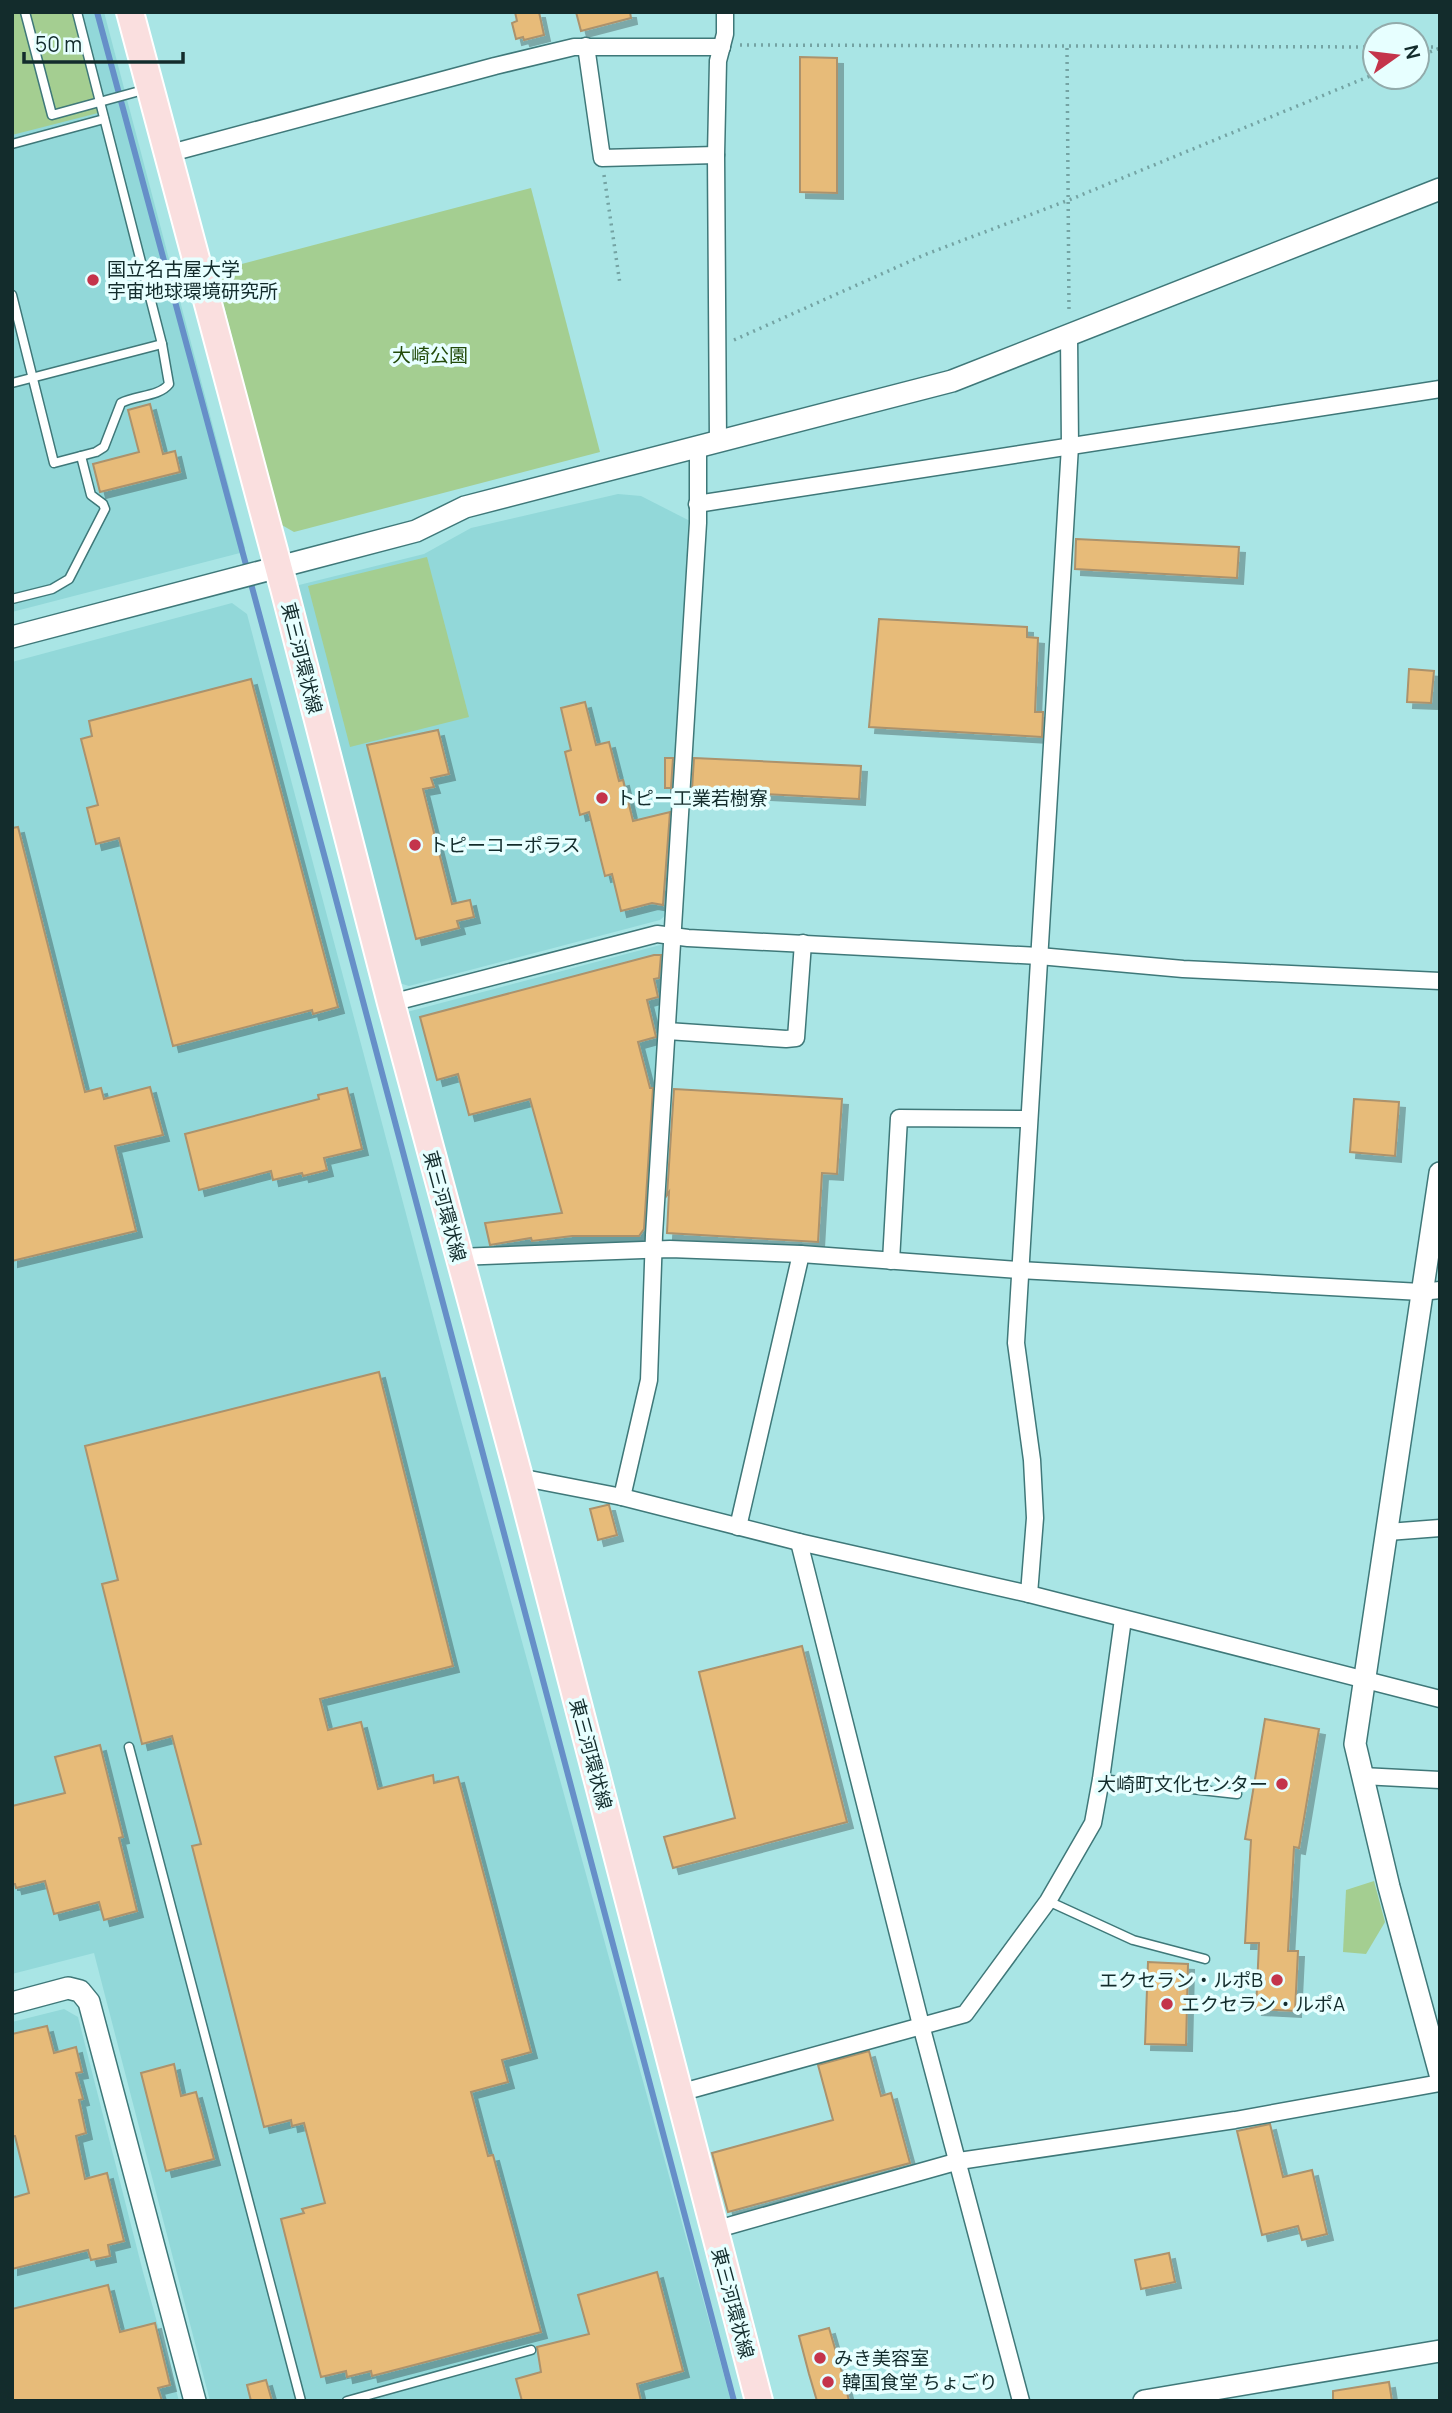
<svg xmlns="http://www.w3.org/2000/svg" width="1452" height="2413" viewBox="0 0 1452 2413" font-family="Manrope,'Noto Sans JP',sans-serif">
	<defs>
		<filter id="shadow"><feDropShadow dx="6" dy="6" stdDeviation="0" flood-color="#0004"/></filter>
	</defs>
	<rect width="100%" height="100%" fill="#a9e5e5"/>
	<g fill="#92d8d9">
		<path d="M12,12H104L245,548L240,553L12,612Z"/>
		<path d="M618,494L641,496L690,521L668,913L660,920L409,986L399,983L295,586L424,554L471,528Z"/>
		<path d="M232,603L247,614L453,1391L731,2401H210L94,1953L12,1974V662Z"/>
		<path d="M664,944L646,1238L638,1246L477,1250L468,1246L407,1012Z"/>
		<path d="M64,2009L78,2017L143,2272L179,2401H12V2022Z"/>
	</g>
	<g fill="#a4ce91">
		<path d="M12,12H73L98,113L12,135Z"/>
		<path d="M531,188L600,452L294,532L280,524L215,271Z"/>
		<path d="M427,557L469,717L350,747L308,586Z"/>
		<path d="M1374,1881L1385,1922L1366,1954L1343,1952L1346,1890Z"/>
	</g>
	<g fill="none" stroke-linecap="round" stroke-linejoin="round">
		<path stroke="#668fc8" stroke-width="6" d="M97,12L329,873L734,2401"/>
	</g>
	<g fill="#e7bb79" stroke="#ac926c" stroke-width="2" filter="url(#shadow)">
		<path d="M515,12H539L544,35L524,40L523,37L516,39L512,23L517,21Z"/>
		<path d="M576,12H630L631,18L581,31Z"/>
		<path d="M800,57L837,58V193L800,192Z"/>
		<path d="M150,404L163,454L175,451L180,472L100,492L93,464L139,452L128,410Z"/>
		<path d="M1076,539L1239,547L1237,578L1075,569Z"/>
		<path d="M879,619L1027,627V637L1038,638L1035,712H1043L1042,737L869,727Z"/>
		<path d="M1409,669L1434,671L1431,703L1407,702Z"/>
		<path d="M251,679L338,1007L313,1014L312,1010L173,1046L119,838L96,844L87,808L98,805L81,739L92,736L89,721Z"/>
		<path d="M585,702L596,745L609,742L619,781L623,780L633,821L670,812L663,905L652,903L621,911L612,874L605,876L589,812L580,815L565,752L571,750L561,708Z"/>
		<path d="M438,730L449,774L431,778L434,787L423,789L452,904L470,900L474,917L457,921L459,928L416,939L367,745Z"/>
		<path d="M665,758H673L671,788H665Z"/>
		<path d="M694,758L861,766L859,799L692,790Z"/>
		<path d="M18,827L85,1092L101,1088L104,1099L150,1087L163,1135L115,1146L136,1231L12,1261V828Z"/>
		<path d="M654,955H661L659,978L654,979L658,997L647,1000L656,1037L638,1042L650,1088H653L644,1229L639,1236H572L532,1241L531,1238L490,1245L485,1223L562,1213L530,1099L469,1115L458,1074L437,1080L420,1017Z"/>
		<path d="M347,1088L362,1149L324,1158L327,1170L303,1176L302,1173L273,1180L271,1171L199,1190L185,1134L319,1099L318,1095Z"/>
		<path d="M674,1089L842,1099L837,1174L822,1173L818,1242L667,1233L669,1192L667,1195Z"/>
		<path d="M1354,1099L1399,1102L1395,1156L1350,1152Z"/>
		<path d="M379,1372L453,1666L320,1699L328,1730L361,1722L378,1789L433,1775L434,1783L458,1777L531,2052L502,2060L508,2082L471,2092L488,2156L493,2155L541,2332L372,2376L371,2371L347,2377L346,2371L321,2377L281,2219L304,2213L302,2209L325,2203L304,2123L292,2126L291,2120L264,2127L192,1846L201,1844L172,1736L142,1744L102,1584L118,1580L85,1446Z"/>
		<path d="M607,1505H609L617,1535L598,1540L590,1509Z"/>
		<path d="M802,1646L847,1822L673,1868L664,1837L735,1818L699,1672Z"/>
		<path d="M1265,1719L1319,1729L1299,1848L1294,1847L1288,1951H1298L1295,2011L1256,2009L1259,1943H1245L1251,1840L1245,1839Z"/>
		<path d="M100,1745L123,1837L119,1838L137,1911L104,1920L99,1902L54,1914L45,1881L16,1888L15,1884H12V1806L65,1793L55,1757Z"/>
		<path d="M1148,1962L1188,1964L1186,2045L1145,2044Z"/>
		<path d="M47,2026L54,2053L76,2047L82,2072L76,2073L83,2099L79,2100L86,2133L76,2136L85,2179L107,2173L124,2241L108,2245L110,2256L91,2260L88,2250L12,2269V2198L29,2193L15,2136H12V2034Z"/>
		<path d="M869,2051L881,2096L891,2093L910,2163L728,2212L712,2153L833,2120L818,2065Z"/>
		<path d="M174,2064L181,2096L196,2092L214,2159L166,2171L141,2073Z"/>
		<path d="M1270,2124L1283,2177L1312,2170L1327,2234L1302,2240L1298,2226L1262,2235L1237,2131Z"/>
		<path d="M1169,2253L1175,2282L1141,2289L1135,2260Z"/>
		<path d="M657,2272L683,2371L637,2384L641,2401H522L516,2379L541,2372L537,2347L589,2334L578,2295Z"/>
		<path d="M108,2285L120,2332L155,2323L170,2385L158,2388L162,2401H12V2309Z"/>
		<path d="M829,2328L843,2376L849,2401H817L809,2374L799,2336Z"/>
		<path d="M266,2380L272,2401H251L247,2385Z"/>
		<path d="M1389,2382L1392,2401H1333V2391Z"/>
	</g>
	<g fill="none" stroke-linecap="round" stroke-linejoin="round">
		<defs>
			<g id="service">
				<path d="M25,12L52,115L147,89"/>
				<path d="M12,144L104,119"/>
				<path d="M12,295L54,463L96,452L104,447L121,403C135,395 159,397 169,384L162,344L77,12"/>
				<path d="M12,383L162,344"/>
				<path d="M12,599L52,589L69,579L105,509L103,504L91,495L81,456"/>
				<path d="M129,1747L301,2401"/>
				<path d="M1101,1779L1237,1794"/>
				<path d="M1048,1901L1133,1940L1205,1959"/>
				<path d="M347,2401L531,2350"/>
			</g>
			<g id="minor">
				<path d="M586,46L602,158L716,155"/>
				<path d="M167,154L495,66L574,47H722"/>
				<path d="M718,440L716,155L718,61L725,34V12"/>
				<path d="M697,504L1440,389"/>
				<path d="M391,1003L657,934L688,938L1039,956L1183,969L1440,981"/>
				<path d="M667,1031L786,1039L796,1038L803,943"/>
				<path d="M458,1257L670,1249L801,1254L1019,1270L1421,1292L1440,1290"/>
				<path d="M891,1261L899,1118L1029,1119"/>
				<path d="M519,1477L622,1497L799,1542L1029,1594L1440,1699"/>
				<path d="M622,1497L649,1380L654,1235L698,523V447"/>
				<path d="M738,1527L801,1254"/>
				<path d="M1388,1532L1440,1528"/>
				<path d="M799,1542L921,2025L1021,2401"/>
				<path d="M1029,1594L1035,1518L1032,1460L1016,1343L1070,446L1069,336"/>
				<path d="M1362,1776L1440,1780"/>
				<path d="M679,2093L965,2014L1048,1901L1093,1823L1101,1779L1123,1619"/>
				<path d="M714,2230L959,2161L1235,2120L1440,2083"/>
			</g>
			<g id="tertiary">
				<path d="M12,637L416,531L465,507L952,381L1440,189"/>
				<path d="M1440,1173L1355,1744L1389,1887L1440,2074"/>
				<path d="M12,2003L68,1988L80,1991L89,2002L195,2401"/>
				<path d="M1144,2401L1440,2351"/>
			</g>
			<path id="primary" d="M130,12L285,592L391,1003L519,1477L759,2401"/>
		</defs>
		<use href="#service" stroke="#3f7879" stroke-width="11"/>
		<use href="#minor" stroke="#3f7879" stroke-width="19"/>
		<use href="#tertiary" stroke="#3f7879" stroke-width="24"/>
		<use href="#primary" stroke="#fff" stroke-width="30"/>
		<g stroke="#74a3a3" stroke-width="3.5" stroke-dasharray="2 5" stroke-linecap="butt">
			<path d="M740,45L1375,47"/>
			<path d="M1417,47H1438"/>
			<path d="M1067,48L1069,313"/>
			<path d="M1417,57L1440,48"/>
			<path d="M604,175L620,284"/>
			<path d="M734,340L924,255L1069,200L1375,74"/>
		</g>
		<use href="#service" stroke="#fff" stroke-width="8"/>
		<use href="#minor" stroke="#fff" stroke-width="16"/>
		<use href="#tertiary" stroke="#fff" stroke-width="21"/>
		<use href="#primary" stroke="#fadfdf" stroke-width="26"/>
	</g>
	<g fill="#c4344b" stroke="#e7ffff" stroke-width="2.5">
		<circle cx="93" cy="280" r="7"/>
		<circle cx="602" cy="798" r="7"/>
		<circle cx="415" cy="845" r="7"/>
		<circle cx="1282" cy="1784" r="7"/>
		<circle cx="1277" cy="1980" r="7"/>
		<circle cx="1167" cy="2004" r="7"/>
		<circle cx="820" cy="2358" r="7"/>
		<circle cx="828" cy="2382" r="7"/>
	</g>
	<g text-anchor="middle" stroke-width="7" stroke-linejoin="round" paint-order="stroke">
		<g font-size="19" fill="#132c2c" stroke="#e7ffff" text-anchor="start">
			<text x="107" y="276">国立名古屋大学<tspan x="107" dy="22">宇宙地球環境研究所</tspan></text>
			<text x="616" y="805">トピー工業若樹寮</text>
			<text x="429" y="852">トピーコーポラス</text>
			<text x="1268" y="1791" text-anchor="end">大崎町文化センター</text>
			<text x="1263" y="1987" text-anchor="end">エクセラン・ルポB</text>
			<text x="1181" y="2011">エクセラン・ルポA</text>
			<text x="834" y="2365">みき美容室</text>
			<text x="842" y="2389">韓国食堂 ちょごり</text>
		</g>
		<g font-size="19" fill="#234b0a" stroke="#e7ffff">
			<text x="430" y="362">大崎公園</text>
		</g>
		<g font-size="19" fill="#132c2c" stroke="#e7ffff">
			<text transform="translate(302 658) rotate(76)" y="7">東三河環状線</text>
			<text transform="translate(445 1206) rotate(75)" y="7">東三河環状線</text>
			<text transform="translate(591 1754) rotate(75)" y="7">東三河環状線</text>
			<text transform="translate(733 2303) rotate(75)" y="7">東三河環状線</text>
		</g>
	</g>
	<rect width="1452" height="2413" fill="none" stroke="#132c2c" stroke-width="28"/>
	<g transform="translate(1396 56) rotate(76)"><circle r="33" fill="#e7ffff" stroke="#92abab" stroke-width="2"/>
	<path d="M0-5L12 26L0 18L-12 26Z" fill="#c4344b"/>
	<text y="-10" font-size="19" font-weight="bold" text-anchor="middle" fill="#132c2c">N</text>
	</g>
	<path d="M24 52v10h159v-10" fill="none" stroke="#132c2c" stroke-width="3.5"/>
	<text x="35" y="52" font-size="21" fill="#132c2c" stroke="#e7ffff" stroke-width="5" paint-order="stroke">50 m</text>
</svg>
